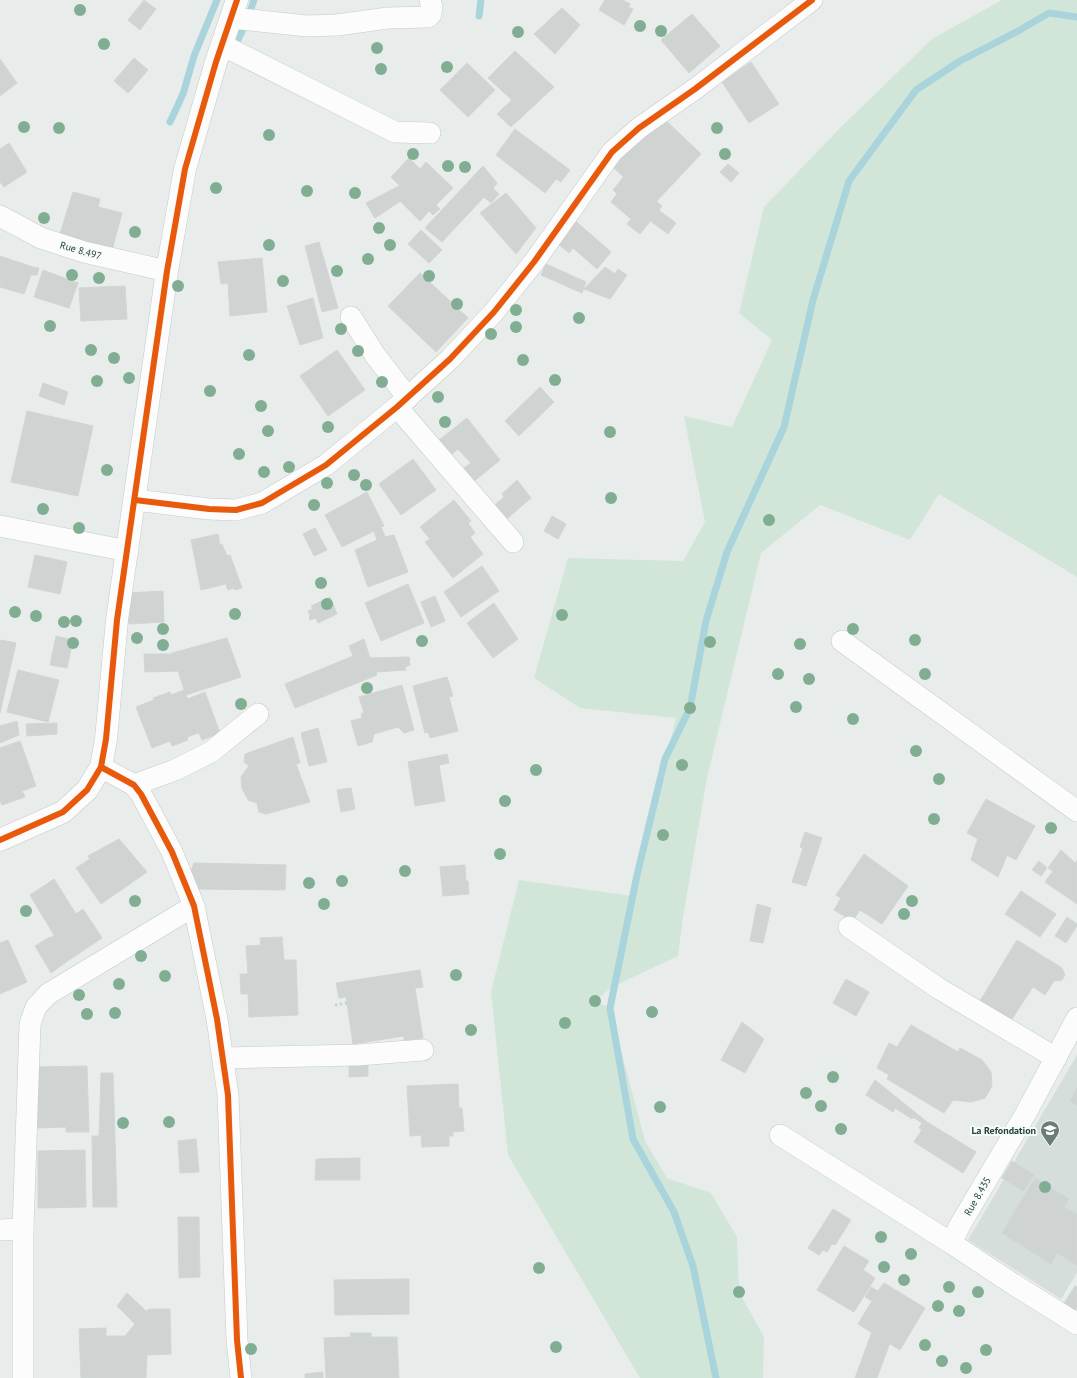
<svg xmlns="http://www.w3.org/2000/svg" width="1077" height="1378" viewBox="0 0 1077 1378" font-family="'PT Sans',sans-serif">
	<rect width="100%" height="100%" fill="#e8edeb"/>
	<path fill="#d6dedb" d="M1077,1055V1273L1061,1299L968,1240Z"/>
	<path fill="#d1e6d8" d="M1002,0H1077V577L939,494L910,540L820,505L761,553L707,778L683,917L678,956L612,987L595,1001L610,1008L645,1141L667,1178L711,1193L737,1237L739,1292L764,1337L763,1378H640L508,1155L491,992L519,880L632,896L676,718L580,708L534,678L568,558L683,561L705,522L684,416L732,427L772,340L739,313L764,207L842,126L932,39Z"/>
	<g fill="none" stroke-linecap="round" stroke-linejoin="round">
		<g stroke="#a9d4db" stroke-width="7">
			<path d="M249,15L254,0"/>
			<path d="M479,16L481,0"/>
			<path d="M234,48L246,23"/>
			<path d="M170,122L183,94L194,56L217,0"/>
			<path d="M716,1378L693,1266L674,1212L633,1139L610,1008L637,875L665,759L690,708L706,621L727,552L784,427L813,300L849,181L916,90L960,61L1018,31L1049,13L1077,17"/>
		</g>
	</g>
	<g fill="#cfd4d2" stroke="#d1d6d4">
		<path d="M144,0L156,9L140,30L128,20Z"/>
		<path d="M605,0H623L630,4L628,7L633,9L624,25L599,10Z"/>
		<path d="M562,8L580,25L555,54L534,34Z"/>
		<path d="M692,14L720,46L689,73L661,40Z"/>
		<path d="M515,51L554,87L511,127L497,114L512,100L488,78Z"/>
		<path d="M134,58L148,70L128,93L114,81Z"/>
		<path d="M0,59L17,83L0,96Z"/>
		<path d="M751,62L779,104L749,123L722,82Z"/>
		<path d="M467,63L495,90L468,117L440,90Z"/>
		<path d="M660,115L701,154L653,205L612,166Z"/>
		<path d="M515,129L570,170L561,182L556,179L545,193L496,155Z"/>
		<path d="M9,143L27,172L4,187L0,182V149Z"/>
		<path d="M409,158L420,169L426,162L453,188L436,205L440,209L433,215L429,211L420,221L394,195L402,188L391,177Z"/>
		<path d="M728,164L739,173L731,182L720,172Z"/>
		<path d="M483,166L497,183L493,188L499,194L491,203L484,197L442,242L425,228Z"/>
		<path d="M625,175L662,206L640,234L627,224L631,219L611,202L617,194L613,190Z"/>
		<path d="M399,186L408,196L375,218L366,203Z"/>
		<path d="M73,192L100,199L98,207L122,213L111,254L58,240Z"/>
		<path d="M506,193L536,228L516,254L480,213Z"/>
		<path d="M657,209L676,223L668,234L649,220Z"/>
		<path d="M572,218L611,252L597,269L573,248L569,253L558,244Z"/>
		<path d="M421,230L442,250L429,263L408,244Z"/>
		<path d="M319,242L338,308L322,312L305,246Z"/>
		<path d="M0,256L33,267L39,268L37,275H31L24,294L0,287Z"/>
		<path d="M262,258L267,312L230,316L228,283L221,284L218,262Z"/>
		<path d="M546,264L586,282L582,293L541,275Z"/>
		<path d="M605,267L615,274L618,269L627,275L610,299L584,289Z"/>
		<path d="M43,270L78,283L69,308L34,297Z"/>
		<path d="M420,273L468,318L436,352L388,306Z"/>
		<path d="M125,286L127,319L81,321L79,288Z"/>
		<path d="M313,298L323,338L300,345L287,306Z"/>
		<path d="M337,350L365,390L328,416L300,376Z"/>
		<path d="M43,383L68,392L64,405L39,396Z"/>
		<path d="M540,387L554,402L519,436L505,421Z"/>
		<path d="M27,411L93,426L78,496L11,482Z"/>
		<path d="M467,418L500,460L472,483L448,479L471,463L458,449L451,455L439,440Z"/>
		<path d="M413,459L436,490L401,515L379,484Z"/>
		<path d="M517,480L531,498L494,530L482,516L504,497L502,494Z"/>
		<path d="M367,492L384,526L381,527L385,537L394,535L408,572L368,587L355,550L377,540L374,531L342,547L325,515Z"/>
		<path d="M454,500L471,521L468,523L475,533L470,537L483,554L453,578L425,542L430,539L420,527Z"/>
		<path d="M552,516L566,524L558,539L544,531Z"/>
		<path d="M315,528L327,550L314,556L303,534Z"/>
		<path d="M218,534L220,545L222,544L227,556L230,555L242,588L235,590L234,588L228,590L226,584L201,590L191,540Z"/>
		<path d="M35,555L67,562L60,594L28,587Z"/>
		<path d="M482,566L499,591L461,617L444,592Z"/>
		<path d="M408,584L424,623L381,641L365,603Z"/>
		<path d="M163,591L164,622L129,624L127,593Z"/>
		<path d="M435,596L445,621L431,627L421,602Z"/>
		<path d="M330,597L337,614L318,623L316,618L310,620L309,617L310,616L308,611L313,609L311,606Z"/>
		<path d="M494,603L518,639L493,658L467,623Z"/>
		<path d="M56,636L73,640L67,668L50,665Z"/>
		<path d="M227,638L241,677L186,695L172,653Z"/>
		<path d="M364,639L370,658L409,657L410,665L405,667L406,670L376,672L377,675L295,708L285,684L353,656L349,646Z"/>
		<path d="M1,640L16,643L0,713V642Z"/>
		<path d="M144,654H178V671L145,672Z"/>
		<path d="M18,670L59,680L48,722L7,712Z"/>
		<path d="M447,677L453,696L449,697L458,731L430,738L428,732L425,733L413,686Z"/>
		<path d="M402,685L414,730L404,733L398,727L374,734L372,742L358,746L351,721L362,718L361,714L364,713L359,697Z"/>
		<path d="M184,690L201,732L187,737L188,740L172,746L170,741L152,748L136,707L154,700L153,698L170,692L171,695Z"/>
		<path d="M205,692L220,733L202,740L185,700Z"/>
		<path d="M17,721L19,735L0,743V726Z"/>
		<path d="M57,723V734L27,736L26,724Z"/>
		<path d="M318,728L327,762L309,766L301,733Z"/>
		<path d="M293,737L300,763L296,764L310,802L266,814L259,812L257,803L248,800L242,788L241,777L249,766L244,762L245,754Z"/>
		<path d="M20,741L36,786L22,791L25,797L2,805L0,801V748Z"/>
		<path d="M447,754L449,763L439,765L445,801L415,806L408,762Z"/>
		<path d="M351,788L355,809L341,812L337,790Z"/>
		<path d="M986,799L1035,826L1016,860L967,833Z"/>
		<path d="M805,832L822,838L806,886L792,882L803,848L800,847Z"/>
		<path d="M979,835L1008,853L998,877L971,860Z"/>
		<path d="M119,839L147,872L101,904L76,868L90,859L88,856Z"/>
		<path d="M1061,850L1075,863L1077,860V904L1045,882L1053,871L1048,868Z"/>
		<path d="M864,854L908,886L882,924L836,895Z"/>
		<path d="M1039,861L1047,868L1041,876L1032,870Z"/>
		<path d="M194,863L286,865L285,890L191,889L188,879Z"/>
		<path d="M465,865L466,881H468L469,894L443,896L440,867Z"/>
		<path d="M54,879L76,914L83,909L102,938L69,960L30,895Z"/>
		<path d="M845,891L864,903L853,921L834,910Z"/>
		<path d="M1021,891L1056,914L1040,937L1005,914Z"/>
		<path d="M757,904L771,908L763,943L750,941Z"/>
		<path d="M1067,917L1077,924V926L1066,943L1055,936Z"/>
		<path d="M65,930L69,960L51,973L46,964L64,954L62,951L59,953L50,938Z"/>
		<path d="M50,937L59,953L62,951L64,954L46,964L35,946Z"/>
		<path d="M282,937L284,960H296L298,1015L249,1017L248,994H241L240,974H248L246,946L261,945L260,938Z"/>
		<path d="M8,940L27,982L0,994V943Z"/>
		<path d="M1017,940L1062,968L1065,975L1062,980L1054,981L1045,995L1033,987L1010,1022L980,1001Z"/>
		<path d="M420,970L423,987L415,988L423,1038L404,1041V1036L353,1044L346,997L339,998L336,983Z"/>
		<path d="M846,979L869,992L856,1016L833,1003Z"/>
		<path d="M742,1022L764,1039L745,1073L721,1060Z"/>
		<path d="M911,1025L958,1052L960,1048L982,1060L991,1072L992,1086L985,1098L971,1102L953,1100L944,1113L887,1079L889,1075L877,1068L889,1043L897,1047Z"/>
		<path d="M368,1061V1076L349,1077V1063Z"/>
		<path d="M87,1066L89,1132H66V1127L37,1128L35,1067Z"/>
		<path d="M101,1073H113L117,1207H93L92,1136H99Z"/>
		<path d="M875,1080L927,1122L930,1134L919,1128L922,1123L913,1117L912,1119L895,1108L893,1112L866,1095Z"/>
		<path d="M458,1084L459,1108H462L464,1131L453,1132V1136H449V1146L422,1147L421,1135L410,1136L407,1086Z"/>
		<path d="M1077,1088V1105L1070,1101Z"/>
		<path d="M927,1122L976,1152L963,1173L914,1142Z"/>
		<path d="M196,1139L199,1172L180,1173L178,1141Z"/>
		<path d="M85,1150L86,1207L38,1208V1151Z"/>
		<path d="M360,1158V1180H315L316,1159Z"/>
		<path d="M1012,1161L1034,1175L1023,1191L1002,1178Z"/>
		<path d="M1035,1178L1069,1199L1064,1207L1077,1214V1265L1057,1253L1051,1264L1002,1233Z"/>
		<path d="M833,1209L851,1220L835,1245L832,1244L827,1252L823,1250L819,1255L808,1248Z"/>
		<path d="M178,1217H199L200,1277L179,1278Z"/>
		<path d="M844,1246L869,1261L863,1270L875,1278L854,1312L817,1290Z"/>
		<path d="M409,1279V1314L335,1315L334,1280Z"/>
		<path d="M884,1283L925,1308L900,1350L858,1324L872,1301L865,1297L871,1287L878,1291Z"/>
		<path d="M1075,1286L1077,1287V1308L1073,1313L1063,1305Z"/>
		<path d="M127,1293L146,1311L150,1309H170L171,1354L147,1355L146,1378H81L79,1329L106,1328V1336H125L135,1324L117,1306Z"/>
		<path d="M873,1329L891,1340L877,1378H855Z"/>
		<path d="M350,1333H371V1337H397L399,1378H326L324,1338L351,1337Z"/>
		<path d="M323,1372V1378H305V1374Z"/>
	</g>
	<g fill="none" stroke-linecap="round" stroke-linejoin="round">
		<defs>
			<g id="minor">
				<path d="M231,18L307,26L337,25L388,18L428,17L431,14L432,7L430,0"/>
				<path d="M222,45L395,132L430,133"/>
				<path d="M0,216L41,238L84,252L167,271"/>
				<path d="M351,317L375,355L408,398"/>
				<path d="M397,407L513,542"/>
				<path d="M135,500L209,509L236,510L262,503L326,465L397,407L450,359L494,312L534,262L612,152L639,128L695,89L812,0"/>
				<path d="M0,526L128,551"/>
				<path d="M842,641L1077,811"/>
				<path d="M101,767L134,785L141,794L172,852L194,906L217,1019L228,1095L237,1340L241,1378"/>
				<path d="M134,785L175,770L211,752L258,714"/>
				<path d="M849,927L938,988L1056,1058"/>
				<path d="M1077,1018L1026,1113L960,1225L951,1243L1013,1284L1077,1324"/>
				<path d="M223,1058L358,1055L423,1050"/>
				<path d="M780,1135L951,1243"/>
				<path d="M0,1230L23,1229"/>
				<path d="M23,1378V1229L30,1024L36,1007L48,994L194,906"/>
			</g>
			<path id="tertiary" d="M0,840L63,812L87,790L101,767L106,739L117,620L167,271L185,169L216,62L237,0"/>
		</defs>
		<use href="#minor" stroke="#c5cac8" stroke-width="22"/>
		<use href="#tertiary" stroke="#c5cac8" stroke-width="23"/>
		<path stroke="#c3ccca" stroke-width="2.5" stroke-dasharray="2 3" stroke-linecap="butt" d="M335,1005L347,1003"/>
		<use href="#minor" stroke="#fcfcfc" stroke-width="21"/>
		<use href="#tertiary" stroke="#fcfcfc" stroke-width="22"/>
		<defs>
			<g id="cycleway">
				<path d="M135,500L209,509L236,510L262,503L326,465L397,407L450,359L494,312L534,262L612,152L639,128L695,89L812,0"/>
				<path d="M101,767L134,785L141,794L172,852L194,906L217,1019L228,1095L237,1340L241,1378"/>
				<path d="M0,840L63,812L87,790L101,767L106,739L117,620L167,271L185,169L216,62L237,0"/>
			</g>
		</defs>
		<use href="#cycleway" stroke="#f7fbf9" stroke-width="8"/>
		<use href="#cycleway" stroke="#e8590c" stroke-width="6"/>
	</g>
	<g fill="#81ae93">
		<circle cx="80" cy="10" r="6"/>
		<circle cx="640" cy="26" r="6"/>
		<circle cx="661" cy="31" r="6"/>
		<circle cx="518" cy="32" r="6"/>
		<circle cx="104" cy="44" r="6"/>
		<circle cx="377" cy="48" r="6"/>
		<circle cx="447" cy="67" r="6"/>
		<circle cx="381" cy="69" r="6"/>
		<circle cx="24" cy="127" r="6"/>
		<circle cx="59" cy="128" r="6"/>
		<circle cx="717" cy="128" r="6"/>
		<circle cx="269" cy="135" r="6"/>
		<circle cx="413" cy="154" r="6"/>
		<circle cx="725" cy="154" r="6"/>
		<circle cx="448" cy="166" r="6"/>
		<circle cx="465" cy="167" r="6"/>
		<circle cx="216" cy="188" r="6"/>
		<circle cx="307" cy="191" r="6"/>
		<circle cx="355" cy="193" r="6"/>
		<circle cx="44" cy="218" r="6"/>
		<circle cx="379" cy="228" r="6"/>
		<circle cx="135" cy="232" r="6"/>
		<circle cx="269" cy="245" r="6"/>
		<circle cx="390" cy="245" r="6"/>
		<circle cx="368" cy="259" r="6"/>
		<circle cx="337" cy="271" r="6"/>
		<circle cx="72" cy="275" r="6"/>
		<circle cx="429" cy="276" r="6"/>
		<circle cx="99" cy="278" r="6"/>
		<circle cx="283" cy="281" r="6"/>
		<circle cx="178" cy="286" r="6"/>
		<circle cx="457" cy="304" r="6"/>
		<circle cx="516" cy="310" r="6"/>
		<circle cx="579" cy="318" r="6"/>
		<circle cx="50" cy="326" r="6"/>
		<circle cx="516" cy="327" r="6"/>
		<circle cx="341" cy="329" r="6"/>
		<circle cx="491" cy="334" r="6"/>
		<circle cx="91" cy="350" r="6"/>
		<circle cx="358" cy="351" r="6"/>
		<circle cx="249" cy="355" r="6"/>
		<circle cx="114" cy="358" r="6"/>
		<circle cx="523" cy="360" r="6"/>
		<circle cx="129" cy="378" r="6"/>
		<circle cx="555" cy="380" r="6"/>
		<circle cx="97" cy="381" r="6"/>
		<circle cx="382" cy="382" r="6"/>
		<circle cx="210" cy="391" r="6"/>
		<circle cx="438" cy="397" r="6"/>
		<circle cx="261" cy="406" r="6"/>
		<circle cx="445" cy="422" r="6"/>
		<circle cx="328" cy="427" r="6"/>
		<circle cx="268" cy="431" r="6"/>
		<circle cx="610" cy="432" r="6"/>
		<circle cx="239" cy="454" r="6"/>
		<circle cx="289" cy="467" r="6"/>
		<circle cx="107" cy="470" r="6"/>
		<circle cx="264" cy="472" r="6"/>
		<circle cx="354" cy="475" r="6"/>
		<circle cx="327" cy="483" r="6"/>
		<circle cx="366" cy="485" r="6"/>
		<circle cx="611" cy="498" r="6"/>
		<circle cx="314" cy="505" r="6"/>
		<circle cx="43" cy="509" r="6"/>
		<circle cx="769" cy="520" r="6"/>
		<circle cx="79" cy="528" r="6"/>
		<circle cx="321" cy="583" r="6"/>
		<circle cx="327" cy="604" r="6"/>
		<circle cx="15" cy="612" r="6"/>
		<circle cx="235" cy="614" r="6"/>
		<circle cx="562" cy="615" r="6"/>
		<circle cx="36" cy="616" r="6"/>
		<circle cx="76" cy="621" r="6"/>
		<circle cx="64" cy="622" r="6"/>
		<circle cx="163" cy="629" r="6"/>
		<circle cx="853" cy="629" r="6"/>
		<circle cx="137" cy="638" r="6"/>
		<circle cx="915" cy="640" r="6"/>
		<circle cx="422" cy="641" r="6"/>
		<circle cx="710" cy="642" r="6"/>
		<circle cx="73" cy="643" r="6"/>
		<circle cx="800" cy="644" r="6"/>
		<circle cx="163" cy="645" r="6"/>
		<circle cx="778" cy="674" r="6"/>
		<circle cx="925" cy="674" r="6"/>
		<circle cx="809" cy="679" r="6"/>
		<circle cx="367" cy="688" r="6"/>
		<circle cx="241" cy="704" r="6"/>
		<circle cx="796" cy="707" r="6"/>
		<circle cx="690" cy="708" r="6"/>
		<circle cx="853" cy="719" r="6"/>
		<circle cx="916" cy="751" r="6"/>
		<circle cx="682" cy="765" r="6"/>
		<circle cx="536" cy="770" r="6"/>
		<circle cx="939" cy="779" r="6"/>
		<circle cx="505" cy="801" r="6"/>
		<circle cx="934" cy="819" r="6"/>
		<circle cx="1051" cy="828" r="6"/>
		<circle cx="663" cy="835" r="6"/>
		<circle cx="500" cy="854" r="6"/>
		<circle cx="405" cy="871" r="6"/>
		<circle cx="342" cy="881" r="6"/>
		<circle cx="309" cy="883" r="6"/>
		<circle cx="135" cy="901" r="6"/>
		<circle cx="912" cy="901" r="6"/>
		<circle cx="324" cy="904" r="6"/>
		<circle cx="26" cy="911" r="6"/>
		<circle cx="904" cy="914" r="6"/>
		<circle cx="141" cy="956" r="6"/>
		<circle cx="456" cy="975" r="6"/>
		<circle cx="165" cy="976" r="6"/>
		<circle cx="119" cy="984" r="6"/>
		<circle cx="79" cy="995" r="6"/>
		<circle cx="595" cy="1001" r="6"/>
		<circle cx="652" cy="1012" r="6"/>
		<circle cx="115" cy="1013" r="6"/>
		<circle cx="87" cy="1014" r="6"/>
		<circle cx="565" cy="1023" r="6"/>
		<circle cx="471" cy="1030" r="6"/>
		<circle cx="833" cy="1077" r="6"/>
		<circle cx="806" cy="1093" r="6"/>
		<circle cx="821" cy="1106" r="6"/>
		<circle cx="660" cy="1107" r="6"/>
		<circle cx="169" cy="1122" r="6"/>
		<circle cx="123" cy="1123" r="6"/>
		<circle cx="841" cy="1129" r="6"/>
		<circle cx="1045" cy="1187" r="6"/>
		<circle cx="881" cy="1237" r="6"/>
		<circle cx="911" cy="1254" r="6"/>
		<circle cx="884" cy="1267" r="6"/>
		<circle cx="539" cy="1268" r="6"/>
		<circle cx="904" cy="1280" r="6"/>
		<circle cx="949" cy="1287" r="6"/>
		<circle cx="739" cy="1292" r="6"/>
		<circle cx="978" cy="1292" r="6"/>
		<circle cx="938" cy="1306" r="6"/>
		<circle cx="959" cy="1311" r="6"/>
		<circle cx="925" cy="1345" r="6"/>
		<circle cx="556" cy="1347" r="6"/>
		<circle cx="251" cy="1349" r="6"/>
		<circle cx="986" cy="1350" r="6"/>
		<circle cx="942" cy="1361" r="6"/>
		<circle cx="966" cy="1368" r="6"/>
	</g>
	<defs>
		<symbol id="school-pin" viewBox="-11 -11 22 30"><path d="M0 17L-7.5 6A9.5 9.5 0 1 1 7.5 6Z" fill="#697e78" stroke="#f7fbf9"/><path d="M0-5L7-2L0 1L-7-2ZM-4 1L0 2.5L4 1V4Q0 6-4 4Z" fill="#fff"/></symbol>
	</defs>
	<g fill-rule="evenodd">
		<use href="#school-pin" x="1039" y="1119" width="22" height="30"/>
	</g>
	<g text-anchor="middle" stroke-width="4" stroke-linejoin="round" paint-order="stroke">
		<g font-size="10" fill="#24423a" stroke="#f7fbf9">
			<text transform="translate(81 250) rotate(16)" y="4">Rue 8.497</text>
			<text transform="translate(977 1196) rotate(-60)" y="4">Rue 8.435</text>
		</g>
		<g font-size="10" font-weight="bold" fill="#24423a" stroke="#f7fbf9" text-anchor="end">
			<text x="1036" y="1134">La Refondation</text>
		</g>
	</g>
</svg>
